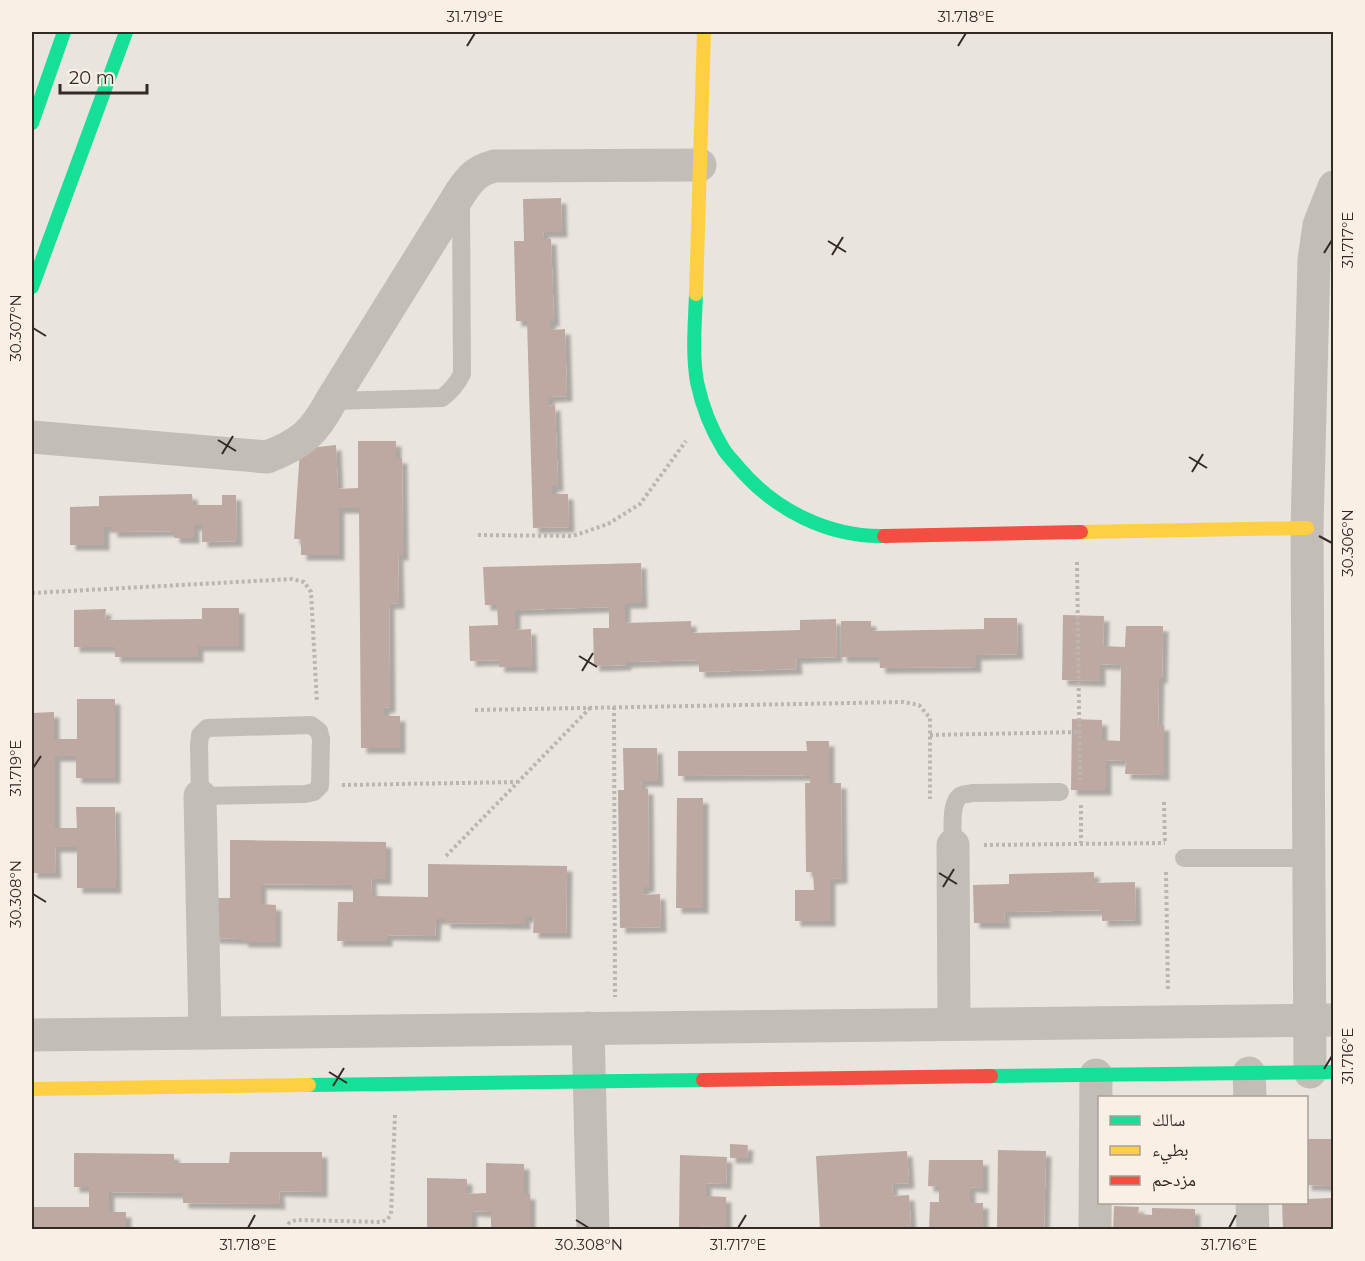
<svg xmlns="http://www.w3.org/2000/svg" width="1365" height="1261" viewBox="0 0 1365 1261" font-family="Montserrat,'Noto Naskh Arabic',sans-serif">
	<defs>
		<filter id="shadow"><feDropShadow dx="5.5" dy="5.5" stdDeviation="1.5" flood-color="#0004"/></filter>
	</defs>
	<rect width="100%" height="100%" fill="#eae4de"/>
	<g fill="#bda9a1" filter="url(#shadow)">
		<path d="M561,198L562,232H543L544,239H551L554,321H550V330L565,329L567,396L549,397V406L555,405L558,486H552V494H568L569,527L533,528L527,321H516L514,241H524L523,199Z"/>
		<path d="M358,441H396V458H402L403,555H398L399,603L389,604L390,707L384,708V716H400V748H361L359,508H339V555H301V539H294L300,449L336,445L338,489L358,488Z"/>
		<path d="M192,494L193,505H222V495H236L237,541L202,542V525H194V538H174V531L112,532V527H104V545H70V507L99,506V496Z"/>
		<path d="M641,563L642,603H625V623L691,621V633L800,630V620L836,619L837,657L796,658L797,669L699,672V660L626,662V665L594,666L593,628H609V607L515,610V630L531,629L532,667H499V660L470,661L469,626L498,625L497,605H485L483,567Z"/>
		<path d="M202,608H239V646H198V657H115V647H74V610L106,609L105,620L202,619Z"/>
		<path d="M1063,615L1104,616L1103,646L1125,647L1126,626H1163L1162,678H1159L1158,725H1164V775L1125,774L1126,761L1106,760V790H1071L1072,719L1102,720V740L1120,741L1121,665L1100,664V681L1062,680Z"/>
		<path d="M984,618H1017L1018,654L976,655V667L880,668L879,657H841V621H871V631L984,629Z"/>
		<path d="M77,699H115V778H76V756H55V828H77L76,807H115L116,888H77V847H55L56,873H32V713L54,712V739H77Z"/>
		<path d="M806,741H829V783H841L842,878L830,879V921H795V890H814L813,872H806L805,783H810V775L678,776V751H807Z"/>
		<path d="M623,748H657L658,781H641L642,789H648L649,887H644V895L660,894L661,927L620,928L618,790H624Z"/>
		<path d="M677,798H703V908H676Z"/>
		<path d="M230,840L386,842V879H371L372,896L428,897V864L567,866L566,933H533L534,917H525V924L445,923V919H436L435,936L387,935V941H337L338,902H353V885L261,884V904L276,905V942H243V939L213,938L214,898H230Z"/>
		<path d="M1094,872V883L1135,882L1136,920L1102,921V910L1004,912L1005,923H974L973,885L1009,884V874Z"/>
		<path d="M1306,1139H1334V1186L1306,1185Z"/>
		<path d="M730,1144L748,1145L747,1158H730Z"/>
		<path d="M998,1150L1046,1151L1044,1230H997Z"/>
		<path d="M907,1151L909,1183L892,1184L893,1196L909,1195L911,1225L903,1226L904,1230H820L816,1156Z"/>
		<path d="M230,1152H322V1192L279,1191L280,1204L183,1203V1193L109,1192V1212H126V1230H32V1207H89V1187H74V1153L174,1154V1163H229Z"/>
		<path d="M680,1155L727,1157L726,1184L706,1183V1196L726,1197V1227L699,1226V1230H679Z"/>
		<path d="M929,1160H983V1188L970,1187V1203H983V1230H929L930,1202H939V1187L928,1186Z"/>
		<path d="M486,1163L524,1164V1194H530V1227H491V1212L472,1211V1230H437V1227H427V1178L467,1179V1194L486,1193Z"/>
		<path d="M1332,1198V1204H1334V1230H1283L1282,1202H1306V1199Z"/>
		<path d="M1114,1206L1139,1207L1138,1214L1152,1215V1208L1195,1209V1230H1113Z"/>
	</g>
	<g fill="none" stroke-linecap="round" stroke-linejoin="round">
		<g stroke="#bcb5b0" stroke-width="4" stroke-dasharray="3 3" stroke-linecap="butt">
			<path d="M478,535L573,536L608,524L640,504L686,441"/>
			<path d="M1077,562L1080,780"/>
			<path d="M32,593L292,579L304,582L311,592L317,703"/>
			<path d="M614,707L615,997"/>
			<path d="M475,710L903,702L919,705L930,718V799"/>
			<path d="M930,735L1080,732"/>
			<path d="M342,785L517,782"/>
			<path d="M1164,802L1165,844"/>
			<path d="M1081,805V843"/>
			<path d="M984,845L1165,843"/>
			<path d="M446,856L590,708"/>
			<path d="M1166,872L1168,991"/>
			<path d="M286,1230L289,1223L296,1220L382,1222L388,1219L391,1214L395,1115"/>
		</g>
		<g stroke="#c3bdb8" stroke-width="18">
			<path d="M331,401L442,398C451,391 457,384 462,374L461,200"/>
			<path d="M311,725L319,731L321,739L320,786L314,792L305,794L200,796L199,745L200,735L207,728Z"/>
			<path d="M953,845C953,832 949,801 962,795C965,794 969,794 972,793L1060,792"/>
			<path d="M1184,858H1309"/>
		</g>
		<g stroke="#c3bdb8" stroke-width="33">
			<path d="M32,437L267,457C301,444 314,433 331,401L461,192C471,177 477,171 494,166L700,165"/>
			<path d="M200,796L205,1033"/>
			<path d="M953,845L954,1024"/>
			<path d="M588,1028L593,1230"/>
			<path d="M32,1035L1334,1020"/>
			<path d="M1310,1072L1307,528L1314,260L1319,225L1334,187"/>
			<path d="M1249,1073L1250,1098"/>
			<path d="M1252,1202L1253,1230"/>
			<path d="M1095,1230L1096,1075"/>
		</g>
		<g stroke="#16e098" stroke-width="14">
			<path d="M32,123L64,32"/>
			<path d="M32,287L126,32"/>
			<path d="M696,294C695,323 692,353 697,382C702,406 711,429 724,450C728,456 734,462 739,468C775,510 828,537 884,536"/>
			<path d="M991,1076L1334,1072"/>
			<path d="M309,1085L703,1080"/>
		</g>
		<g stroke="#ffcf43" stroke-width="14">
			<path d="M696,294L704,32"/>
			<path d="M1081,532L1307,528"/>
			<path d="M32,1089L309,1085"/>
		</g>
		<g stroke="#f24e42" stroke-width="14">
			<path d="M884,536L1081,532"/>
			<path d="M703,1080L991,1076"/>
		</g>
	</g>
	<path fill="none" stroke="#332a26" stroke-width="2" d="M467,46L475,33M958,46L966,33M828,241L846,252M1324,253L1332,240M832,255L843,237M33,328L46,336M218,440L236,451M222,454L233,436M1189,457L1207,468M1192,472L1203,454M1319,536L1332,543M579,656L597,667M582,671L593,653M33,768L41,756M939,873L957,884M943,887L954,869M33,894L46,902M1324,1069L1332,1056M329,1072L347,1083M333,1086L344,1068M576,1220L589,1228M248,1228L255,1215M738,1228L746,1215M1229,1228L1236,1215"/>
	<rect width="1365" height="1261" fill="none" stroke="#f8efe5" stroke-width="66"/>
	<rect x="1098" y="1096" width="210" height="108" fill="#f8efe5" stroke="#a9a099" stroke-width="1.5"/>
	<rect x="1110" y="1116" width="30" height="9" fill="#16e098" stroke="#a9a099" stroke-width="1.5"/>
	<text x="1152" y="1126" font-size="18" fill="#332a26">سالك</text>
	<rect x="1110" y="1146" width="30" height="9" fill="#ffcf43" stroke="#a9a099" stroke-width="1.5"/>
	<text x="1152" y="1156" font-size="18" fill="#332a26">بطيء</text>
	<rect x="1110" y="1176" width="30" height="9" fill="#f24e42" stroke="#a9a099" stroke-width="1.5"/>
	<text x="1152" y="1186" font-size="18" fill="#332a26">مزدحم</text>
	<path d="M60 84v9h87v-9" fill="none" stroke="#332a26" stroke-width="3"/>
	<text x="69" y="84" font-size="18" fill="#332a26" stroke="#f8efe5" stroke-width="4.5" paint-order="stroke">20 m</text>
	<rect x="33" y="33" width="1299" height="1195" fill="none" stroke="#332a26" stroke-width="2"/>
	<g font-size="15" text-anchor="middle" fill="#332a26">
		<text x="475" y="22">31.719°E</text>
		<text x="966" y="22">31.718°E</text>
		<text transform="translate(1348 240) rotate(-90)" y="5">31.717°E</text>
		<text transform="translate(16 328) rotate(-90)" y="5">30.307°N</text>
		<text transform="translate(1348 543) rotate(-90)" y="5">30.306°N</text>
		<text transform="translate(16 768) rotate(-90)" y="5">31.719°E</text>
		<text transform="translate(16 894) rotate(-90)" y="5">30.308°N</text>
		<text transform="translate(1348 1056) rotate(-90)" y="5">31.716°E</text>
		<text x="248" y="1250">31.718°E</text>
		<text x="589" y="1250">30.308°N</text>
		<text x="738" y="1250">31.717°E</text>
		<text x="1229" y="1250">31.716°E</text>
	</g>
</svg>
